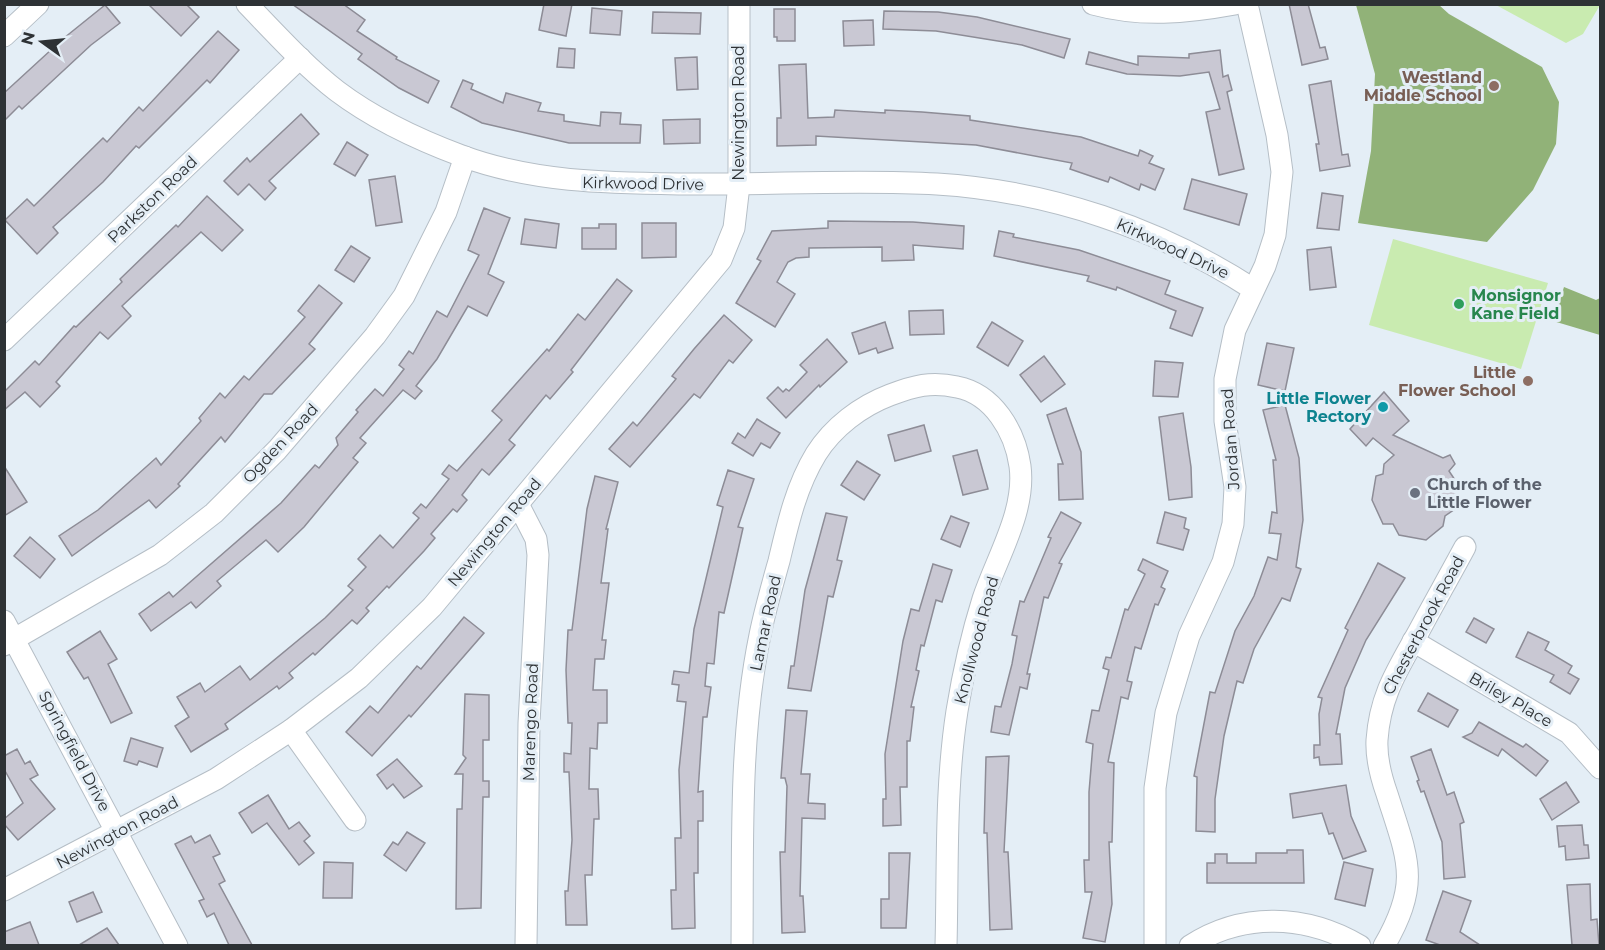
<svg xmlns="http://www.w3.org/2000/svg" width="1605" height="950" viewBox="0 0 1605 950" font-family="Montserrat,sans-serif">
	<rect width="100%" height="100%" fill="#e4eef6"/>
	<g fill="#c9ebb0">
		<path d="M1496,5H1600L1583,34L1566,43Z"/>
		<path d="M1393,239L1548,283L1521,369L1369,325Z"/>
	</g>
	<g fill="#91b278">
		<path d="M1356,5H1439L1449,14L1542,67L1559,102L1556,144L1533,190L1487,242L1358,223L1371,151L1375,74Z"/>
		<path d="M1564,287L1596,300L1600,298V335L1553,321Z"/>
	</g>
	<g fill="#c9c8d3" stroke="#8d8c96" stroke-width="1.5">
		<path d="M148,4H186L199,17L181,36Z"/>
		<path d="M292,4H343L365,20L357,31L397,57L396,59L439,81L428,103L399,88L358,59L362,54Z"/>
		<path d="M544,4H572L566,36L539,30Z"/>
		<path d="M1289,4H1308L1320,48L1325,47L1328,59L1302,65Z"/>
		<path d="M105,5L120,23L91,45L22,109L19,106L4,121V93L64,38Z"/>
		<path d="M592,8L622,11L620,35L590,33Z"/>
		<path d="M774,9H795V41H777V37H774Z"/>
		<path d="M884,11L938,12L977,17L1070,39L1064,58L1022,45L936,31L883,29Z"/>
		<path d="M653,12L701,13L700,34L652,33Z"/>
		<path d="M873,20L874,45L844,46L843,21Z"/>
		<path d="M218,31L239,50L210,83L207,80L139,148L136,146L103,182L53,227L58,233L37,254L5,220L27,199L34,206L103,138L107,142L139,107L143,111Z"/>
		<path d="M559,48L575,49L574,68L557,67Z"/>
		<path d="M1220,50L1223,77L1228,75L1232,90L1227,92L1244,169L1219,175L1206,112L1220,109L1209,72L1180,76L1127,74L1086,64L1089,52L1138,65V56L1189,58V54Z"/>
		<path d="M697,57L698,89L677,90L675,58Z"/>
		<path d="M806,64L808,118L834,117L835,110L885,113V110L922,112L970,116V120L1081,137L1138,156L1140,150L1153,156L1149,163L1164,169L1155,190L1141,184L1139,190L1110,177L1108,182L1070,169L1072,163L976,145L816,136V145L777,146V118H781L779,65Z"/>
		<path d="M463,80L473,84L471,89L503,103L506,93L541,103L538,111L564,115V121L600,126L601,112L621,113L620,124L641,125L640,143H569L482,123L451,107Z"/>
		<path d="M1331,81L1342,155L1348,154L1350,166L1320,171L1316,144H1319L1309,85Z"/>
		<path d="M301,114L319,134L269,181L276,188L265,200L249,184L238,195L224,181L247,158L250,162Z"/>
		<path d="M700,119V143L664,144L663,120Z"/>
		<path d="M347,142L368,155L355,176L334,164Z"/>
		<path d="M395,176L402,222L376,226L369,180Z"/>
		<path d="M1192,179L1247,194L1239,225L1184,209Z"/>
		<path d="M1322,193L1343,196L1339,230L1317,228Z"/>
		<path d="M207,196L243,230L222,251L201,232L122,306L131,316L108,339L100,332L56,382L60,386L40,407L25,392L4,410V392L35,361L39,365L74,326L76,327L122,282L120,279L176,225L178,227Z"/>
		<path d="M484,208L510,218L488,274L504,282L487,316L468,306L437,359L416,386L422,391L415,399L403,390L360,438L366,443L353,458L358,462L304,527L278,552L266,540L217,581L221,586L196,608L191,602L151,631L139,614L169,592L173,597L281,503L315,465L319,468L338,445L336,438L358,412L356,410L375,389L383,396L404,369L399,365L409,351L413,354L437,311L447,317L479,255L468,250Z"/>
		<path d="M525,219L559,224L556,248L521,244Z"/>
		<path d="M828,221L913,222L964,226L963,249L913,245L914,260L882,261V247L809,248V257L796,258L788,262L777,282L795,294L775,327L736,303L761,261L757,259L772,231L828,228Z"/>
		<path d="M642,223H676V257L642,258Z"/>
		<path d="M599,224H616V249H582V228H599Z"/>
		<path d="M999,231L1014,234L1013,237L1079,250L1170,281L1165,294L1203,308L1192,336L1170,328L1176,311L1117,287L1116,290L1087,281L1089,276L994,256Z"/>
		<path d="M351,246L370,258L354,282L335,270Z"/>
		<path d="M1331,247L1336,287L1310,290L1307,250Z"/>
		<path d="M617,279L632,291L571,370L573,372L550,399L546,395L509,440L515,445L489,475L482,469L462,495L467,500L457,512L453,509L431,534L435,538L424,551L389,588L387,586L366,608L369,611L357,624L352,620L315,655L313,653L289,673L293,678L279,689L277,686L225,724L228,729L191,752L175,726L189,717L177,697L200,683L205,692L240,666L250,680L325,618L353,590L348,586L366,567L358,559L380,535L393,548L419,518L413,513L421,504L426,508L449,479L442,474L449,465L457,471L502,420L492,411L547,349L549,351L578,314L585,320Z"/>
		<path d="M319,285L342,303L309,344L315,349L272,394H264L225,442L221,437L178,484L180,486L156,508L149,500L72,556L59,536L98,510L156,458L161,465L201,421L199,418L220,393L225,398L244,376L249,380L305,317L298,311Z"/>
		<path d="M943,310L944,334L910,335L909,311Z"/>
		<path d="M724,315L752,340L733,363L729,360L700,398L694,394L630,467L609,449L633,422L637,426L676,379L672,376L694,349Z"/>
		<path d="M885,322L893,348L878,353L876,348L859,354L852,333Z"/>
		<path d="M992,322L1023,341L1008,366L977,347Z"/>
		<path d="M827,339L847,362L820,387L819,385L786,418L767,398L778,387L783,392L786,389L789,391L807,372L800,365Z"/>
		<path d="M1267,343L1294,348L1285,391L1258,385Z"/>
		<path d="M1044,356L1065,384L1041,402L1020,375Z"/>
		<path d="M1155,361L1183,363L1178,397L1153,396Z"/>
		<path d="M1384,392L1409,421L1393,435L1443,458L1450,455L1455,464L1449,471L1459,486L1455,509L1445,516L1443,526L1426,540L1399,535L1393,524H1383L1372,500L1376,476L1383,474L1384,464L1394,455L1373,438L1366,446L1350,429Z"/>
		<path d="M1285,405L1299,458L1303,520L1296,567L1301,569L1290,601L1282,598L1254,649L1243,683L1237,681L1224,736L1215,799V832L1196,831L1197,777L1194,776L1210,692L1215,693L1235,631L1254,596L1268,557L1277,560L1281,534L1269,533L1272,512L1277,513L1273,460H1276L1263,410Z"/>
		<path d="M1066,408L1081,452L1083,499L1059,500L1058,464H1063L1047,415Z"/>
		<path d="M1183,413L1191,467L1192,497L1169,500L1159,417Z"/>
		<path d="M757,419L780,433L770,448L761,443L753,456L732,443L738,433L745,438Z"/>
		<path d="M924,425L931,451L895,461L888,435Z"/>
		<path d="M977,450L988,489L963,495L953,456Z"/>
		<path d="M857,461L880,475L864,500L841,485Z"/>
		<path d="M4,466L27,502L4,516Z"/>
		<path d="M728,470L754,479L738,527L743,528L724,613L719,612L714,664L707,663L705,686L711,687L707,717H703L698,792L703,791V821H698V873H694L695,928L672,929L671,890H676L675,838H681L679,770L686,702L677,701L679,685L672,684L674,671L689,673L694,629L723,507L717,505Z"/>
		<path d="M595,476L618,482L606,529H608L601,583H609L602,640H606L604,659H595L593,690H607V723H598L597,749L590,748L589,789H598L599,819H594L592,875H585L587,925H566L565,891H568L572,840L569,772H564V753L571,754L572,723H568L566,670L568,630H572L587,509Z"/>
		<path d="M1061,512L1081,523L1059,563L1062,564L1048,598L1044,597L1027,674H1030L1027,689L1020,687L1009,735L991,732L995,706L1001,707L1012,664L1017,636L1012,635L1020,601L1024,602L1051,538L1048,537Z"/>
		<path d="M1165,512L1186,518L1184,528L1189,530L1183,550L1157,543Z"/>
		<path d="M826,513L847,517L837,560L842,561L833,597L828,596L811,691L788,688L791,666H794L805,590Z"/>
		<path d="M951,516L969,523L960,547L941,539Z"/>
		<path d="M30,537L55,559L40,578L14,556Z"/>
		<path d="M1143,559L1168,571L1161,587L1165,589L1158,605L1155,604L1141,649L1135,647L1127,681L1132,682L1128,699L1121,697L1108,762L1114,763L1112,842H1109L1112,904L1105,942L1083,938L1092,892H1085L1084,860H1089V792L1093,744L1086,742L1092,710L1099,711L1109,670L1103,668L1106,657L1111,658L1125,609L1128,610L1145,574L1138,570Z"/>
		<path d="M1378,563L1405,578L1366,640L1345,688L1336,734H1340L1342,764L1320,765L1319,757L1314,758V745H1320L1319,714L1322,698L1318,697L1348,630L1345,628Z"/>
		<path d="M933,564L952,570L942,602L936,600L924,646L921,645L916,670L919,671L911,707H914L910,741H907V787H900L901,825L883,826V799H886L885,754L903,641L911,609L919,611Z"/>
		<path d="M464,617L484,633L411,717L409,715L372,756L346,732L370,706L378,713L417,666L421,669Z"/>
		<path d="M1474,618L1494,629L1486,643L1466,632Z"/>
		<path d="M100,631L117,659L108,664L132,713L111,723L88,677L84,679L67,652Z"/>
		<path d="M1528,632L1549,642L1545,650L1572,666L1568,673L1579,679L1570,694L1550,682L1554,675L1516,657Z"/>
		<path d="M1428,693L1458,710L1448,727L1418,711Z"/>
		<path d="M465,694L489,695V740H483V781H489V797H483L481,908L456,909L457,809H462L463,774H455L466,758L463,755Z"/>
		<path d="M786,710L807,711L801,774H810L808,803L825,804V819L802,818L800,896H803L805,932L782,933L780,852H785L787,786L785,778H781Z"/>
		<path d="M1479,722L1523,747L1526,744L1548,761L1536,776L1502,749L1498,756L1463,737L1472,733Z"/>
		<path d="M131,738L163,748L157,767L139,761L137,765L124,761Z"/>
		<path d="M17,749L25,764L30,761L38,775L30,779L55,809L18,840L4,824V819L23,803L4,769V756Z"/>
		<path d="M1431,749L1447,795L1454,792L1464,822L1460,824L1465,877L1444,879L1442,842L1424,791L1421,792L1417,781L1419,780L1411,757Z"/>
		<path d="M1009,756L1004,852H1008L1012,929L990,930L987,833H984L986,757Z"/>
		<path d="M397,759L422,786L404,798L393,784L387,789L377,775Z"/>
		<path d="M1566,782L1579,802L1552,820L1540,799Z"/>
		<path d="M1346,785L1351,816L1366,851L1343,859L1333,833L1329,834L1322,813L1293,818L1290,794Z"/>
		<path d="M268,795L289,829L299,822L310,836L304,841L314,853L299,865L267,823L252,833L239,813Z"/>
		<path d="M1582,825L1584,845H1588L1589,858L1566,860L1565,846L1559,847L1557,826Z"/>
		<path d="M407,832L425,843L406,871L384,855L393,842L398,845Z"/>
		<path d="M210,835L220,854L213,857L225,881L219,884L252,945H229L214,913L207,917L199,901L204,899L175,844L191,836L195,843Z"/>
		<path d="M1287,850H1303L1304,883H1207V863H1215V854H1227V863H1256V853H1287Z"/>
		<path d="M889,853H910L906,928H881V899H889Z"/>
		<path d="M324,862L353,863L352,898H323Z"/>
		<path d="M1344,862L1373,869L1365,906L1335,899Z"/>
		<path d="M1590,884L1591,920L1597,919L1599,945H1572L1567,885Z"/>
		<path d="M1443,891L1471,901L1460,932L1480,945H1440L1426,940Z"/>
		<path d="M93,892L102,912L77,922L69,902Z"/>
		<path d="M30,922L39,945H4V932Z"/>
		<path d="M107,928L119,945H79Z"/>
	</g>
	<g fill="none" stroke-linecap="round" stroke-linejoin="round">
		<defs>
			<g id="minor">
				<path d="M247,4C276,34 305,66 337,91C374,119 419,140 462,156C535,183 611,183 687,184C770,185 855,179 937,184C1049,191 1159,228 1253,289"/>
				<path d="M1093,4C1141,17 1186,13 1235,4"/>
				<path d="M4,36L38,4"/>
				<path d="M4,340L300,58"/>
				<path d="M518,504L536,539L538,555L529,723L526,946"/>
				<path d="M4,621L177,946"/>
				<path d="M1413,641L1569,733L1600,768"/>
				<path d="M4,645L160,555L214,513L277,450L375,336L404,296L446,212L465,157"/>
				<path d="M291,730L355,820"/>
				<path d="M4,890L216,779L291,730L359,678L432,607L721,260L734,228L739,185V4"/>
				<path d="M742,946C743,842 739,737 760,635C765,610 772,586 779,561C788,523 796,487 816,454C833,427 861,406 890,395C914,386 931,381 957,387C993,394 1015,431 1020,466C1026,511 997,557 983,599C972,634 963,674 957,711C945,788 948,868 946,946"/>
				<path d="M1155,946V788L1166,713L1189,636L1223,562L1233,524L1235,487L1225,421V379L1235,330L1265,266L1275,235L1282,172L1277,135L1247,4"/>
				<path d="M1190,946C1242,912 1306,914 1360,946"/>
				<path d="M1384,946C1421,882 1408,860 1387,794C1381,777 1376,759 1377,740C1380,695 1398,669 1419,631C1434,603 1450,575 1465,547"/>
			</g>
		</defs>
		<use href="#minor" stroke="#b5bec6" stroke-width="23"/>
		<use href="#minor" stroke="#fff" stroke-width="21"/>
	</g>
	<g fill="#8d6e63" stroke="#e4eef6" stroke-width="2">
		<circle cx="1494" cy="86" r="6"/>
		<circle cx="1528" cy="381" r="6"/>
	</g>
	<circle fill="#2e9e5b" stroke="#e4eef6" stroke-width="2" cx="1459" cy="304" r="6"/>
	<circle fill="#0f9aa8" stroke="#e4eef6" stroke-width="2" cx="1383" cy="407" r="6"/>
	<circle fill="#6b7280" stroke="#e4eef6" stroke-width="2" cx="1415" cy="493" r="6"/>
	<g text-anchor="middle" stroke-width="6" stroke-linejoin="round" paint-order="stroke">
		<g font-size="16" font-weight="bold" fill="#785e54" stroke="#e4eef6" text-anchor="end">
			<text x="1482" y="83">Westland<tspan x="1482" dy="18">Middle School</tspan></text>
			<text x="1516" y="378">Little<tspan x="1516" dy="18">Flower School</tspan></text>
		</g>
		<g font-size="16" fill="#2e3235" stroke="#e4eef6">
			<text transform="translate(738 113) rotate(-90)" y="6">Newington Road</text>
			<text transform="translate(643 183) rotate(1)" y="6">Kirkwood Drive</text>
			<text transform="translate(152 199) rotate(-44)" y="6">Parkston Road</text>
			<text transform="translate(1173 248) rotate(25)" y="6">Kirkwood Drive</text>
			<text transform="translate(1230 439) rotate(-94)" y="6">Jordan Road</text>
			<text transform="translate(280 443) rotate(-47)" y="6">Ogden Road</text>
			<text transform="translate(494 532) rotate(-50)" y="6">Newington Road</text>
			<text transform="translate(765 623) rotate(-78)" y="6">Lamar Road</text>
			<text transform="translate(1423 625) rotate(-62)" y="6">Chesterbrook Road</text>
			<text transform="translate(976 640) rotate(-75)" y="6">Knollwood Road</text>
			<text transform="translate(1511 699) rotate(30)" y="6">Briley Place</text>
			<text transform="translate(530 722) rotate(-88)" y="6">Marengo Road</text>
			<text transform="translate(75 751) rotate(62)" y="6">Springfield Drive</text>
			<text transform="translate(117 832) rotate(-28)" y="6">Newington Road</text>
		</g>
		<g font-size="16" font-weight="bold" fill="#27864d" stroke="#e4eef6" text-anchor="start">
			<text x="1471" y="301">Monsignor<tspan x="1471" dy="18">Kane Field</tspan></text>
		</g>
		<g font-size="16" font-weight="bold" fill="#0d838f" stroke="#e4eef6" text-anchor="end">
			<text x="1371" y="404">Little Flower<tspan x="1371" dy="18">Rectory</tspan></text>
		</g>
		<g font-size="16" font-weight="bold" fill="#5b616d" stroke="#e4eef6" text-anchor="start">
			<text x="1427" y="490">Church of the<tspan x="1427" dy="18">Little Flower</tspan></text>
		</g>
	</g>
	<rect width="1605" height="950" fill="none" stroke="#2e3235" stroke-width="12"/>
	<g transform="translate(42 42) rotate(285)" stroke="#e4eef6" stroke-width="4.5" paint-order="stroke">
	<path d="M0-4.5L10 22L0 15L-10 22Z" fill="#2e3235"/>
	<text y="-9" font-size="16" font-weight="bold" text-anchor="middle" fill="#2e3235">N</text>
	</g>
</svg>
